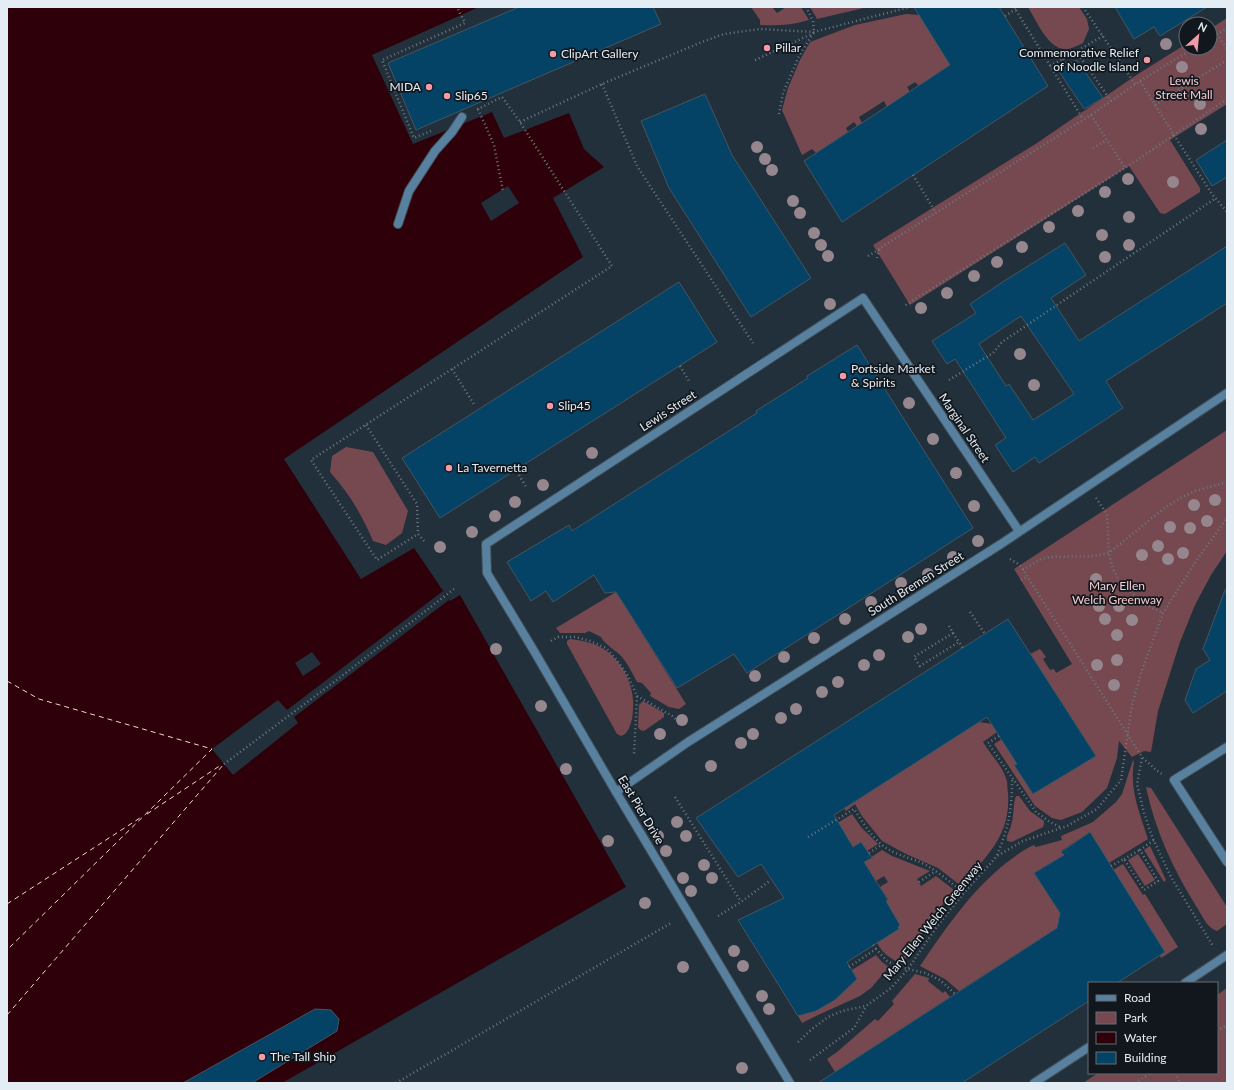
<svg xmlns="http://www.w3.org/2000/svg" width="1234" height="1090" viewBox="0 0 1234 1090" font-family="Lato,sans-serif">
	<rect width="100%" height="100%" fill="#22303b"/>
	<g fill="#764950">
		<path d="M751,7H772L777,13L786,7H801L809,20C792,25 777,26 760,25V20Z"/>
		<path d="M810,7H868L817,19Z"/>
		<path d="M1028,7H1079L1087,19L1089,29L1083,43C1078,45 1073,48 1068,49C1049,52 1036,20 1028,7Z"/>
		<path d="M906,14L919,15L950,65L919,86L915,82L907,87L910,92L887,107L884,101L859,117L862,123L857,126L854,122L846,128L848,132L816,153L812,149L802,155L782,110L788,88L800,60L810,42L855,25Z"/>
		<path d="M1227,18V104L1170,140L1200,188V192L1165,214L1160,213L1129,166L910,305L873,245L1037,143L1138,74L1186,44V48H1210V29Z"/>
		<path d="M1227,430V551L1211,575L1195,605L1180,642L1158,711L1151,752L1144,751L1132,757L1119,741L1117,758L1107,788L1082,812L1061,820L1052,818L1035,806L994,744L1002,739L1017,764L1015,765L1033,794L1096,756L1030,654L1040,649L1046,657L1043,659L1050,670L1054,669L1056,673L1072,664L1014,569Z"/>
		<path d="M346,447L373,452L408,511L402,533L386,545L373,541C362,515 349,493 330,472L332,456Z"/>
		<path d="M616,592L686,704L679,709L669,707L650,696L651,693L642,683L637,682C632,673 628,664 622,657C617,651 604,644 601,637L589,631L585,633H560L556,628Z"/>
		<path d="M570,639C584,641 597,643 608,652C628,669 637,694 632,719C630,726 628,734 621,736L617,734L567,644V641Z"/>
		<path d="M643,701L664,713V717L644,731L640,730L638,727L639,705Z"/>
		<path d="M979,722L992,724L997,732L983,742C990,754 1001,764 1006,778C1008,783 1007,788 1008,793C1011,835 987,857 960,885L938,868L906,854L882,841L862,816L855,804L846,811L844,808Z"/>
		<path d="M1133,760L1134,762C1129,789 1140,814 1148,839L1109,863L1090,832L1061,851L1064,855L1034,873L1060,913L1057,928L959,991L945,979L920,966C946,928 970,892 1006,863C1016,856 1024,849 1034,845L1036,847L1062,840L1061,836L1093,822L1116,802L1122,794Z"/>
		<path d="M1146,787L1151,788L1227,907V924L1217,931C1206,927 1202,915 1196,906C1173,869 1155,830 1146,787Z"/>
		<path d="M1016,796H1019L1030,811L1044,821V824L1043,827L1012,842L1007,841C1006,835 1010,831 1011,825C1014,817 1013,803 1016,796Z"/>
		<path d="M852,814L861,827L878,844L867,851L861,842L853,847L846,836L810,859V840Z"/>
		<path d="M1150,846L1166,880L1164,882L1144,850Z"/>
		<path d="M882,850L892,856L930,871L917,879L921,886L936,876L954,890L933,917L902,964C891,959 883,954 877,943L886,901L888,899L880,887L888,882L884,876L876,881L864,862Z"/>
		<path d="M1138,854L1155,880L1145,886L1128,860Z"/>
		<path d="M1123,864L1143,895L1145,894L1178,947L1161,958L1160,955L1165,952L1113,870Z"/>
		<path d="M876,955L882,962L889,967L871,988L860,996L818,1015L802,1023L798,1016C826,1008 836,998 857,979L852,970Z"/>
		<path d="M915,974L929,978L928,981L943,993L945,991L950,997L835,1072L827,1059L837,1052L875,1019L878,1021L894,1004L892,1001Z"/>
		<path d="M1227,988V1083H1083L1098,1073H1217V995Z"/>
	</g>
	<path fill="#2e000a" d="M7,7H479L372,55L413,144L492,112L504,138L569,113L584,149L604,167L553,198L583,257L284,459L361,579L414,548L450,601L460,595L626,887L282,1083H7Z"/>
	<g fill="#22303b">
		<path d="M508,186L519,203L491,221L481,203Z"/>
		<path d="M443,591L449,600L294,717L298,723L233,775L212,749L278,700L287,710Z"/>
		<path d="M312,652L321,664L303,676L295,663Z"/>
	</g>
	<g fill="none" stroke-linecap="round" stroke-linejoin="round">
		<g stroke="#fbd2d7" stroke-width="1" stroke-dasharray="5 4" stroke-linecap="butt">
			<path d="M7,681L39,699L212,749L7,950"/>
			<path d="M147,814L221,765"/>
			<path d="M7,904L143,816"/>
			<path d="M7,1015L224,764"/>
		</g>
	</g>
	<g fill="#044266" stroke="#465561" fill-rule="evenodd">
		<path d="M519,7H653L661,24L416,130L388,63Z"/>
		<path d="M914,7H999L1048,86L842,222L804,161L950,65Z"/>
		<path d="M1115,7H1207L1160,36L1154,27L1134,39Z"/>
		<path d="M1077,60L1103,98L1084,109L1058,70Z"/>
		<path d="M705,94L732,155L811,278L751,317L669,188L641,121Z"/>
		<path d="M1227,140V177L1212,186L1196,160Z"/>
		<path d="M1065,243L1086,275L1051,298L1079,341L1227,246V303L1106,381L1123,408L1039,463L1035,457L1013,472L995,445L1006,438L955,359L947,364L932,341L976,313L970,304L1001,283ZM1021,316L1074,394L1033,420L1009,384L1006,386L979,344Z"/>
		<path d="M679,282L717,342L440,518L402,458Z"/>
		<path d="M857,345L973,528L747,673L734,654L677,688L616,592L605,593L594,575L553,602L546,591L531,601L507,562L569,525L572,531L757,413L756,411L808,378L807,376Z"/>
		<path d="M1225,590H1227V691L1193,713L1185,700L1196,669L1210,660L1203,649Z"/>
		<path d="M1008,619L1096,756L1033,794L1014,765L1017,764L987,717L834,815L853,847L861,842L872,858L864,862L888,900L886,901L900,925L898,927L899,929L847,962L857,979L835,1000L816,1011L798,1016L738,920L784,898L761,864L738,877L696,818Z"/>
		<path d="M1090,832L1165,952L1117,983H1089V1001L962,1083H818L1057,928L1060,913L1034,873L1064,855L1061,852Z"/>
		<path d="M315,1009L331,1010L339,1019L337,1031L252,1083H183Z"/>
	</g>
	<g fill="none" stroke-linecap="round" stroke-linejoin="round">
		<defs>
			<path id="service" d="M398,224L409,191L435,151L452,132L462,117"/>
			<g id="minor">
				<path d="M1227,747L1174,780L1227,862"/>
				<path d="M616,792L688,742L1001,544L1227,393"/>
				<path d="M1185,983L1227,955"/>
				<path d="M790,1083L616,792L534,651L487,573L486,544L863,298L1019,531"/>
				<path d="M1034,1083L1089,1047"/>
			</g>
		</defs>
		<use href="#service" stroke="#414e59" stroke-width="10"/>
		<use href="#minor" stroke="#414e59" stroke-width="10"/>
		<g stroke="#6c7882" stroke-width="2.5" stroke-dasharray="1 3" stroke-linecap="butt">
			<path d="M1014,7L1083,119"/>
			<path d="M1083,7L1135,84"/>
			<path d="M1005,16L1016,9"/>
			<path d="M1217,34L1227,49"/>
			<path d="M1210,39L1227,28"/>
			<path d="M1076,51L1111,101"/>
			<path d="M1063,59L1067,65"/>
			<path d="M755,60L814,33"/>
			<path d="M1050,66L1103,36"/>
			<path d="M1140,81L1194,48"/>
			<path d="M602,84L637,166L753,343"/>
			<path d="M1227,99L1174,135L1212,194L1227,212"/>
			<path d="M1155,105L1227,60"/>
			<path d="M478,109L494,145L503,191"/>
			<path d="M779,114L783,93L799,56L814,32L813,21L806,7"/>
			<path d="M1091,115L1125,168"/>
			<path d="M520,122L602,84L702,42L724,34L760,29L814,32L910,7"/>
			<path d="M431,131L414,138L382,60L465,23L457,7"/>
			<path d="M1093,148L1107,140"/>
			<path d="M913,175L936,213"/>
			<path d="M868,256L880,249"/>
			<path d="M877,258L880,248L1091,115L1140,81L1174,135L1125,168L904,306"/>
			<path d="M680,366L690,383"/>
			<path d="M452,369L475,406"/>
			<path d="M949,380L993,353L1002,342L1216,198"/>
			<path d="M366,425L417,504L418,534"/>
			<path d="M519,475L526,487"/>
			<path d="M1096,498L1107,514L1109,553L1113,569L1119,581L1145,605L1163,613"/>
			<path d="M424,541L418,534L377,560L311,460L612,266L520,122L502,97L476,110"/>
			<path d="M1010,559L1020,565L1142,757L1156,770L1162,774"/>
			<path d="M1023,570L1041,559L1051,557L1093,556L1109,553L1162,510L1180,498L1195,491L1227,482"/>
			<path d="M1021,580L1027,577"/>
			<path d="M970,612L985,634"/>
			<path d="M949,626L953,633L914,657L920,666L959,642L963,648"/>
			<path d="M953,633L959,642"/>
			<path d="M551,641L558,637H575L590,641L606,648L616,659L628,676L637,696L634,755"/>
			<path d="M637,696L674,717L677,721"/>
			<path d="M999,736L988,743L1036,812L1050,822L1062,828"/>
			<path d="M1142,758L1137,784L1144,813L1153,839L1171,877L1213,946"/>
			<path d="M224,764L334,682L454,589"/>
			<path d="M675,797L741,902"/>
			<path d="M808,837L854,809C862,821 871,836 882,845C896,856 910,857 924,864C939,872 951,883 964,893"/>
			<path d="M869,853L881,845"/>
			<path d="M997,855C1009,826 1012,810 1012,779"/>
			<path d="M1124,859L1140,850"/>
			<path d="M1111,866L1124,859L1144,890L1158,881L1140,850L1154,840"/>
			<path d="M919,882L936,871"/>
			<path d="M718,916L741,902L771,880"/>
			<path d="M873,945L876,949"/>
			<path d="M849,967L876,949L887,961L899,967L925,973L940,980L955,994"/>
			<path d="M1217,1031L1227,1025"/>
			<path d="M798,1042L812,1029L828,1017L842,1011L866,1006L891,988L908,969L938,925L964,893L997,856L1023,841L1067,826L1097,809L1121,780L1132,705L1142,670L1163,613L1194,564L1227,518"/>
			<path d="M810,1060L854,1028L866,1007"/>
			<path d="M1175,1073L1180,1083"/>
			<path d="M396,1083L671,923"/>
			<path d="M1135,1083L1151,1073"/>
		</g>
		<use href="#service" stroke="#58809f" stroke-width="8"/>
		<use href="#minor" stroke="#58809f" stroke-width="8"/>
	</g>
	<g fill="#96868e">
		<circle cx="1166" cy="44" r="6"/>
		<circle cx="1182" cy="67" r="6"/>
		<circle cx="1200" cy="104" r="6"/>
		<circle cx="1201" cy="129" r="6"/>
		<circle cx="757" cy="147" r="6"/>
		<circle cx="765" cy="159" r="6"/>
		<circle cx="772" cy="170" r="6"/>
		<circle cx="1128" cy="179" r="6"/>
		<circle cx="1173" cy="182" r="6"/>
		<circle cx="1105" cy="192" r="6"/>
		<circle cx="793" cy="201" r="6"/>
		<circle cx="1078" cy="211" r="6"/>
		<circle cx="800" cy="213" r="6"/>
		<circle cx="1129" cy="217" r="6"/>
		<circle cx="1049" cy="227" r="6"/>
		<circle cx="814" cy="233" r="6"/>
		<circle cx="1102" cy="235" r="6"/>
		<circle cx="821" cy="245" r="6"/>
		<circle cx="1129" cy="245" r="6"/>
		<circle cx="1022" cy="247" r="6"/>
		<circle cx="828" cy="256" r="6"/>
		<circle cx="1105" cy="257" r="6"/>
		<circle cx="997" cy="262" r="6"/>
		<circle cx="974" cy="276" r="6"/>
		<circle cx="947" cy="293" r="6"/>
		<circle cx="830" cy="304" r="6"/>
		<circle cx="921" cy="308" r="6"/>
		<circle cx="1020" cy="354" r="6"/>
		<circle cx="1034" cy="385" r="6"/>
		<circle cx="909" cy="403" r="6"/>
		<circle cx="933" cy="439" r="6"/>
		<circle cx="592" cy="453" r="6"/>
		<circle cx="956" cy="473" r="6"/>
		<circle cx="543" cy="485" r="6"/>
		<circle cx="1215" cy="500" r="6"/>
		<circle cx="515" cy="502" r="6"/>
		<circle cx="1194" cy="505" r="6"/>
		<circle cx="974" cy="506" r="6"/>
		<circle cx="495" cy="516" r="6"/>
		<circle cx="1207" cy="521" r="6"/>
		<circle cx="1170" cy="527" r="6"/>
		<circle cx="1190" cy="528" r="6"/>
		<circle cx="472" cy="532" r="6"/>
		<circle cx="978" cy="541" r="6"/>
		<circle cx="1158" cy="546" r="6"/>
		<circle cx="440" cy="547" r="6"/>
		<circle cx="1183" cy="553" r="6"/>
		<circle cx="1142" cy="555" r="6"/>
		<circle cx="953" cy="557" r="6"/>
		<circle cx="1168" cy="559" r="6"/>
		<circle cx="928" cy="574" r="6"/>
		<circle cx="1096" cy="579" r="6"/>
		<circle cx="901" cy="583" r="6"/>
		<circle cx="871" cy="602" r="6"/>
		<circle cx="1099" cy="606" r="6"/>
		<circle cx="1119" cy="606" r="6"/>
		<circle cx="845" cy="619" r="6"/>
		<circle cx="1105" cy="619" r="6"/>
		<circle cx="1132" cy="620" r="6"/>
		<circle cx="921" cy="629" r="6"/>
		<circle cx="1117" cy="635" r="6"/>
		<circle cx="908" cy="637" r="6"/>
		<circle cx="814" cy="638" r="6"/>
		<circle cx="496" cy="649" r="6"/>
		<circle cx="879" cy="655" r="6"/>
		<circle cx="784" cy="657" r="6"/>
		<circle cx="1117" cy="660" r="6"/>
		<circle cx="864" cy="665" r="6"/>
		<circle cx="1097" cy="665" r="6"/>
		<circle cx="755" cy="676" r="6"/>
		<circle cx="838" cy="682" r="6"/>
		<circle cx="1114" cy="685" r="6"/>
		<circle cx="822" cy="692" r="6"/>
		<circle cx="541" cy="706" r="6"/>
		<circle cx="796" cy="709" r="6"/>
		<circle cx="781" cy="718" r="6"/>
		<circle cx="682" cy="720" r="6"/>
		<circle cx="660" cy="734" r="6"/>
		<circle cx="753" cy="734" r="6"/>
		<circle cx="741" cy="743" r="6"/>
		<circle cx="711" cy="766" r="6"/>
		<circle cx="566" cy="769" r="6"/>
		<circle cx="677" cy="822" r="6"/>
		<circle cx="658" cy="836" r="6"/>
		<circle cx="686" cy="836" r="6"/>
		<circle cx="608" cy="841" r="6"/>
		<circle cx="666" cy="851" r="6"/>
		<circle cx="704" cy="865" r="6"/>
		<circle cx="683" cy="878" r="6"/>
		<circle cx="712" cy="878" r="6"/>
		<circle cx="691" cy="891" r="6"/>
		<circle cx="645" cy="903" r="6"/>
		<circle cx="734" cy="951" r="6"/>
		<circle cx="743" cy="966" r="6"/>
		<circle cx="683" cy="967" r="6"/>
		<circle cx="762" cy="996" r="6"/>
		<circle cx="769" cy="1009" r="6"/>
		<circle cx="742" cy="1068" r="6"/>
	</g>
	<g fill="#f39aa8" stroke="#11171c" stroke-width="1.5">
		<circle cx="767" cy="48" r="4"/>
		<circle cx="553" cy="54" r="4"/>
		<circle cx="1147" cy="60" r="4"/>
		<circle cx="429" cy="87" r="4"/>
		<circle cx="447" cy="96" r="4"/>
		<circle cx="843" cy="376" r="4"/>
		<circle cx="550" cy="406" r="4"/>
		<circle cx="449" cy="468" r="4"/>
		<circle cx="262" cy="1057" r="4"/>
	</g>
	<g text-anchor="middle" stroke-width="3.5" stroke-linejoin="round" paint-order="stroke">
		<g font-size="12" fill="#e4edf4" stroke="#11171c" text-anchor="start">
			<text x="775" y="52">Pillar</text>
			<text x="1139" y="57" text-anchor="end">Commemorative Relief<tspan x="1139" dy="14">of Noodle Island</tspan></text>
			<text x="561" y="58">ClipArt Gallery</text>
			<text x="421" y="91" text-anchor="end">MIDA</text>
			<text x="455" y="100">Slip65</text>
			<text x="851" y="373">Portside Market<tspan x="851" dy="14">&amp; Spirits</tspan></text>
			<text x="558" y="410">Slip45</text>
			<text x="457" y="472">La Tavernetta</text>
			<text x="270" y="1061">The Tall Ship</text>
		</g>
		<g font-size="12" fill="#f4ccd1" stroke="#11171c">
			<text x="1184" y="85">Lewis<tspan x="1184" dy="14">Street Mall</tspan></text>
			<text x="1117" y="590">Mary Ellen<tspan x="1117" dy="14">Welch Greenway</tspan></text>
		</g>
		<g font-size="12" fill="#e4edf4" stroke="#11171c">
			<text transform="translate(668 411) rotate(-33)" y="4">Lewis Street</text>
			<text transform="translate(964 428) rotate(56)" y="4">Marginal Street</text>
			<text transform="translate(916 584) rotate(-32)" y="4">South Bremen Street</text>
			<text transform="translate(641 810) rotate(59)" y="4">East Pier Drive</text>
			<text transform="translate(933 921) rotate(-51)" y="4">Mary Ellen Welch Greenway</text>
		</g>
	</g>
	<rect width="1234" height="1090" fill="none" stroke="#e4edf4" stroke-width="16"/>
	<rect x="1088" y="982" width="130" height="92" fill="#11171c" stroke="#656d72"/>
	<rect x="1096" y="995" width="20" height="6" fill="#58809f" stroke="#656d72"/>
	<text x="1124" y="1002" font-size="12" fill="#e4edf4">Road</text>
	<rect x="1096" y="1012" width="20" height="12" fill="#764950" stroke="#656d72"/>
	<text x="1124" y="1022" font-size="12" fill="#e4edf4">Park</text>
	<rect x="1096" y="1032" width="20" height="12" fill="#2e000a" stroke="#656d72"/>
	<text x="1124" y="1042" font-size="12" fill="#e4edf4">Water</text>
	<rect x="1096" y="1052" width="20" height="12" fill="#044266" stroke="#656d72"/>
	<text x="1124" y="1062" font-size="12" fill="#e4edf4">Building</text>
	<g transform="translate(1198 36) rotate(27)"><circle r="19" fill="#11171c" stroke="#656d72"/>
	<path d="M0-3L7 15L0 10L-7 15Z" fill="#f39aa8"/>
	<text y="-6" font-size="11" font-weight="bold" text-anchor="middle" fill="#e4edf4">N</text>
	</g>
</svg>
